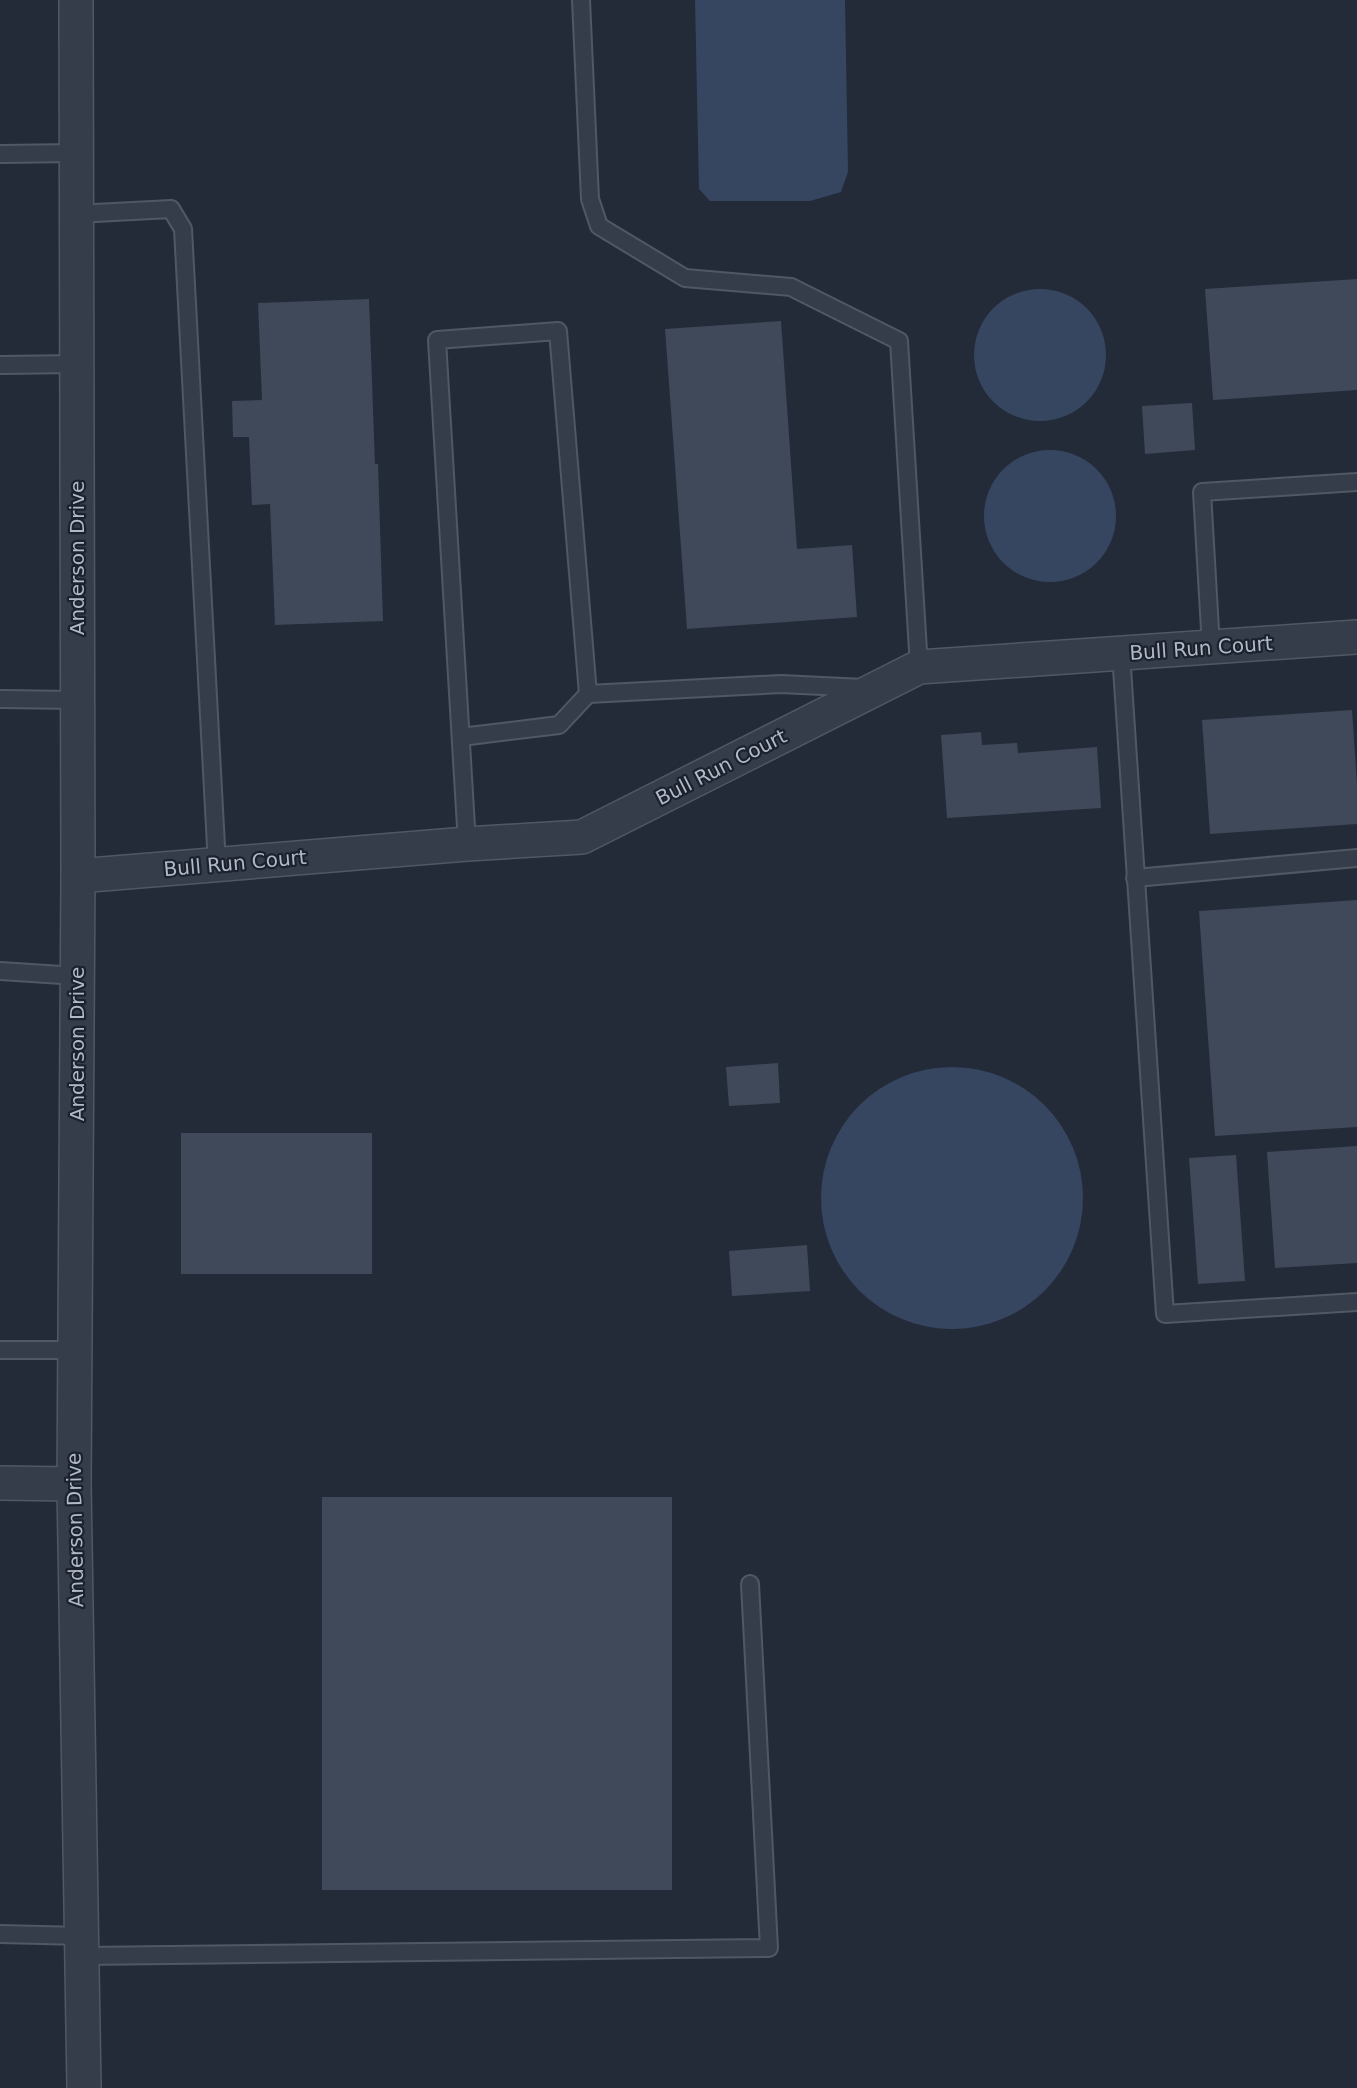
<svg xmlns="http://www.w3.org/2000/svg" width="1357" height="2088" viewBox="0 0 1357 2088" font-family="'DejaVu Sans',sans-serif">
	<rect width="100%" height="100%" fill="#232b39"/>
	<g fill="#364560">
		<path d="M695,0H845L848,172L841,192L810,201H710L699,189Z"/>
		<circle cx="1040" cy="355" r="66"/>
		<circle cx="1050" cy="516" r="66"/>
		<circle cx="952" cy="1198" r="131"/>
	</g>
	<g fill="#3f4959">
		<path d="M1357,279V390L1213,400L1205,289Z"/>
		<path d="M369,299L375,464H378L383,621L275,625L270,504L252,505L249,437H233L232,401L262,400L258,303Z"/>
		<path d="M781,321L797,549L852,545L857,617L687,629L665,329Z"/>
		<path d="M1192,403L1195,450L1145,454L1142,406Z"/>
		<path d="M1352,710L1357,784V824L1210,834L1202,720Z"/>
		<path d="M981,732L982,745L1017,743L1018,753L1097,747L1101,808L947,818L941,735Z"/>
		<path d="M1357,900V1127L1215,1136L1199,911Z"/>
		<path d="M778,1063L780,1103L729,1106L726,1067Z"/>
		<rect x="181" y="1133" width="191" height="141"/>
		<path d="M1357,1146V1263L1275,1268L1267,1152Z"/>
		<path d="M1236,1155L1245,1281L1198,1284L1189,1158Z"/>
		<path d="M807,1245L810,1291L732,1296L729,1251Z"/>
		<rect x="322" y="1497" width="350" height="393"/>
	</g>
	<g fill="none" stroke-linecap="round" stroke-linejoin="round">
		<defs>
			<g id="lane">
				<path d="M581,0L590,199L599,226L685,278L791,287L899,341L919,667"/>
				<path d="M0,154L76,153"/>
				<path d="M76,214L171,209L183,229L217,865"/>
				<path d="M0,365L77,364"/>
				<path d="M1211,647L1202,492L1357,482"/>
				<path d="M1121,653L1165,1314L1357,1302"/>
				<path d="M0,699L76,700"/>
				<path d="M461,737L559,725L588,694"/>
				<path d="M467,844L437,340L558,331L588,694L781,684L864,688"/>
				<path d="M1135,878L1357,858"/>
				<path d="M0,971L77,976"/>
				<path d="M0,1350H75"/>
				<path d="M0,1934L82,1936"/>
				<path d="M83,1956L769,1948L750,1584"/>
			</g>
			<g id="street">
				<path d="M76,0L78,876L74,1484L84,2088"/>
				<path d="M78,876L467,844L582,837L919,667L1357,637"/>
				<path d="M0,1483L74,1484"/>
			</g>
		</defs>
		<use href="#lane" stroke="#515864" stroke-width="20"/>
		<use href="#street" stroke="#515864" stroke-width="36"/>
		<use href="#lane" stroke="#363d4a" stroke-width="16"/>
		<use href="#street" stroke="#363d4a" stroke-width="33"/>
	</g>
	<g text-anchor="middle" stroke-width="4.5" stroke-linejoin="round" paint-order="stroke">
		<g font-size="20" fill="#b1b8c6" stroke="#1b222e">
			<text transform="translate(77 558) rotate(-90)" y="7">Anderson Drive</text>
			<text transform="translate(1201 648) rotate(-4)" y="7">Bull Run Court</text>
			<text transform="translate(721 767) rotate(-27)" y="7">Bull Run Court</text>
			<text transform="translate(235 863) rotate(-5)" y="7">Bull Run Court</text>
			<text transform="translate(77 1044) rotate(-90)" y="7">Anderson Drive</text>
			<text transform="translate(75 1530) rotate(-91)" y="7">Anderson Drive</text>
		</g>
	</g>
</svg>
